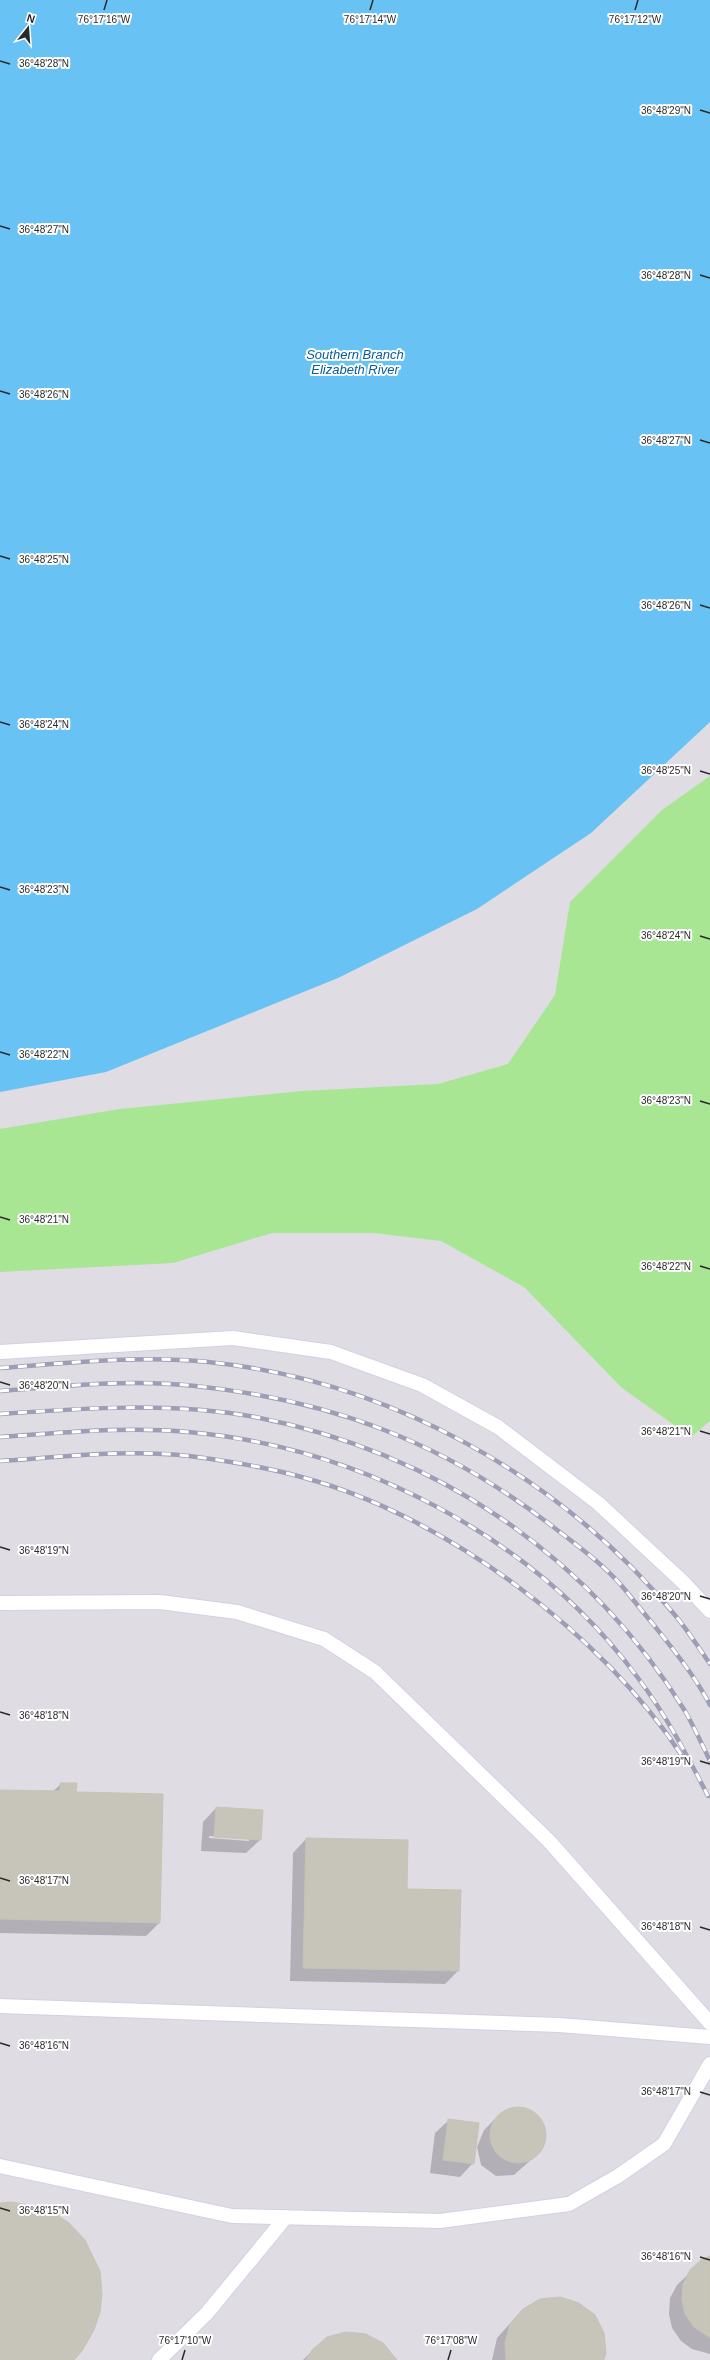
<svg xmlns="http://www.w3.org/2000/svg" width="710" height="2360" viewBox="0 0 710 2360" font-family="Helvetica,sans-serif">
	<rect width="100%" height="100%" fill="#ece6da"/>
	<path fill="#dfdce4" d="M710,715V2360H0V1063Z"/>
	<path fill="#a8e694" d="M710,776V1421L691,1437L622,1388L524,1287L441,1241L374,1233H272L173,1263L0,1272V1129L120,1109L302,1091L438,1084L508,1064L555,995L570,902L662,810Z"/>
	<path fill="#68c2f4" d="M0,0H710V722L591,833L477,909L338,978L106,1072L0,1092Z"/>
	<g fill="#0003" fill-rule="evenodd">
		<path d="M61,1784L75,1793L159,1923L146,1936L0,1933V1791L52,1792Z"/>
		<path d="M216,1808L262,1811L260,1840L246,1853L201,1851L203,1822ZM209,1836L249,1839V1841L209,1838Z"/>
		<path d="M306,1839L406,1890L458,1971L445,1984L290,1981L293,1853Z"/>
		<path d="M523,2108L532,2111L544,2124L545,2142L542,2150L514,2175L496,2176L481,2165L477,2147L484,2130L498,2116L505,2111Z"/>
		<path d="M449,2120L473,2163L460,2177L430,2173L435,2133Z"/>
		<path d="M710,2257V2354L692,2349L681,2341L672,2328L669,2314L670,2298L677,2285L702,2261Z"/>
		<path d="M523,2309L603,2360H492L497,2338Z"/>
		<path d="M312,2351L395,2360H303Z"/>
	</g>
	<g fill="#c7c4b9" stroke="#c8c3b4">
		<path d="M60,1783H77L76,1792L163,1794L160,1923L0,1919V1790L60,1791Z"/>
		<path d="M216,1807L263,1810L261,1840L214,1837Z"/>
		<path d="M306,1838L408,1840L407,1889L461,1890L459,1971L303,1968Z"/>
		<circle cx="518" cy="2135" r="28"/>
		<path d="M448,2119L479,2123L474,2164L443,2160Z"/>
		<path d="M11,2202L35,2206L54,2213L69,2223L85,2240L100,2271L102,2294L100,2312L94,2330L82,2351L74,2360H0V2203Z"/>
		<path d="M710,2256V2338L694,2327L685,2314L682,2300L683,2284L690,2270L701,2260Z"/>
		<path d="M560,2297L579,2303L595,2315L604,2333L606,2353L604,2360H506L505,2343L510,2324L523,2309L540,2299Z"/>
		<path d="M346,2332L366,2334L383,2343L397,2360H306L312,2350L327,2337Z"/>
	</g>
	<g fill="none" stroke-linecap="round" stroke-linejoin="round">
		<defs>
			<g id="service">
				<path d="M0,1352L233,1338L331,1352L422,1385L498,1427L598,1503L684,1583L710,1611"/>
				<path d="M0,1603L160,1602L237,1612L324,1639L375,1672L549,1841L710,2023"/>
				<path d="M0,2006L559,2025L710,2037"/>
				<path d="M0,2166L232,2216L440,2221L569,2204L618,2176L664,2144L710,2064"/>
				<path d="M159,2360L207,2313L286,2217"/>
			</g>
		</defs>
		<use href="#service" stroke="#d0d2e3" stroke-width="16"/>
		<use href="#service" stroke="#fff" stroke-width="14"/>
		<defs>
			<g id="rail">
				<path d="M0,1368C69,1363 139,1355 208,1362C387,1380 559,1475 674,1614C687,1629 698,1647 710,1664"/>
				<path d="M0,1391C64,1386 130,1379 195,1386C331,1400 443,1442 552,1526C575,1544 602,1563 621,1585C632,1598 642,1611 653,1624C673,1649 695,1676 710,1705"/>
				<path d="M0,1414C85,1408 171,1402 255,1417C436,1452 588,1555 685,1711C694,1727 702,1744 710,1761"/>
				<path d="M0,1437C62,1433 126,1426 188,1432C361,1447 535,1538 638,1678C666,1715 687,1755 708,1796"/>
				<path d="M0,1461C62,1457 127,1449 189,1456C228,1461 267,1467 305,1478C445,1516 603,1634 682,1756"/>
			</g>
		</defs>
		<use href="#rail" stroke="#9d9eb5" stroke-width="4.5"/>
		<use href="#rail" stroke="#fff" stroke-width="3" stroke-dasharray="9" stroke-linecap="butt"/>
	</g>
	<path fill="none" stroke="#292929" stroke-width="1.5" d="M104,10L107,0M370,10L373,0M635,10L638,0M0,61L10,64M700,110L710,113M0,226L10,229M700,275L710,278M0,391L10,394M700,440L710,443M0,556L10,559M700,605L710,608M0,722L10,725M700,771L710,774M0,887L10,890M700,936L710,939M0,1052L10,1055M700,1101L710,1104M0,1217L10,1220M700,1266L710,1269M0,1382L10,1385M700,1431L710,1434M0,1547L10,1550M700,1596L710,1599M0,1712L10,1715M700,1761L710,1764M0,1878L10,1881M700,1927L710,1930M0,2043L10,2046M700,2092L710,2095M0,2208L10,2211M700,2257L710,2260M182,2360L185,2350M448,2360L451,2350"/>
	<g text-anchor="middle" stroke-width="4" stroke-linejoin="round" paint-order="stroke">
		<g font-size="13" font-style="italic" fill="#075da0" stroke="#fff">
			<text x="355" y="359">Southern Branch<tspan x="355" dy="15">Elizabeth River</tspan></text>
		</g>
	</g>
	<g font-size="10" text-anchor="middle" fill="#292929" stroke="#fff" stroke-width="4" stroke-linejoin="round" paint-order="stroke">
		<text x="104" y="23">76°17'16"W</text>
		<text x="370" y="23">76°17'14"W</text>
		<text x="635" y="23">76°17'12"W</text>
		<text x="44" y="67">36°48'28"N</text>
		<text x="666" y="114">36°48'29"N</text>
		<text x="44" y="233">36°48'27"N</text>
		<text x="666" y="279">36°48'28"N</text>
		<text x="44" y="398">36°48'26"N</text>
		<text x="666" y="444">36°48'27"N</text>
		<text x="44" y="563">36°48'25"N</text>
		<text x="666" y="609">36°48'26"N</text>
		<text x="44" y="728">36°48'24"N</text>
		<text x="666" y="774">36°48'25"N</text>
		<text x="44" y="893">36°48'23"N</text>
		<text x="666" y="939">36°48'24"N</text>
		<text x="44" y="1058">36°48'22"N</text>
		<text x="666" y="1104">36°48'23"N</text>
		<text x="44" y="1223">36°48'21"N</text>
		<text x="666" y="1270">36°48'22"N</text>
		<text x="44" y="1389">36°48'20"N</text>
		<text x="666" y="1435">36°48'21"N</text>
		<text x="44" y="1554">36°48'19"N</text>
		<text x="666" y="1600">36°48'20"N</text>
		<text x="44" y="1719">36°48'18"N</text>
		<text x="666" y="1765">36°48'19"N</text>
		<text x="44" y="1884">36°48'17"N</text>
		<text x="666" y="1930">36°48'18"N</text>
		<text x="44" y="2049">36°48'16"N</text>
		<text x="666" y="2095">36°48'17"N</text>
		<text x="44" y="2214">36°48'15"N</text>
		<text x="666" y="2260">36°48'16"N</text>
		<text x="185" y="2344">76°17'10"W</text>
		<text x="451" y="2344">76°17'08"W</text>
	</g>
	<g transform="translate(28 28) rotate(17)" stroke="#ffffff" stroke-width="3" paint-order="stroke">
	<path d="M0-3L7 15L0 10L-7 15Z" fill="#292929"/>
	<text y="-6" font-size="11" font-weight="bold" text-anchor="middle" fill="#292929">N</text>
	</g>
</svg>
